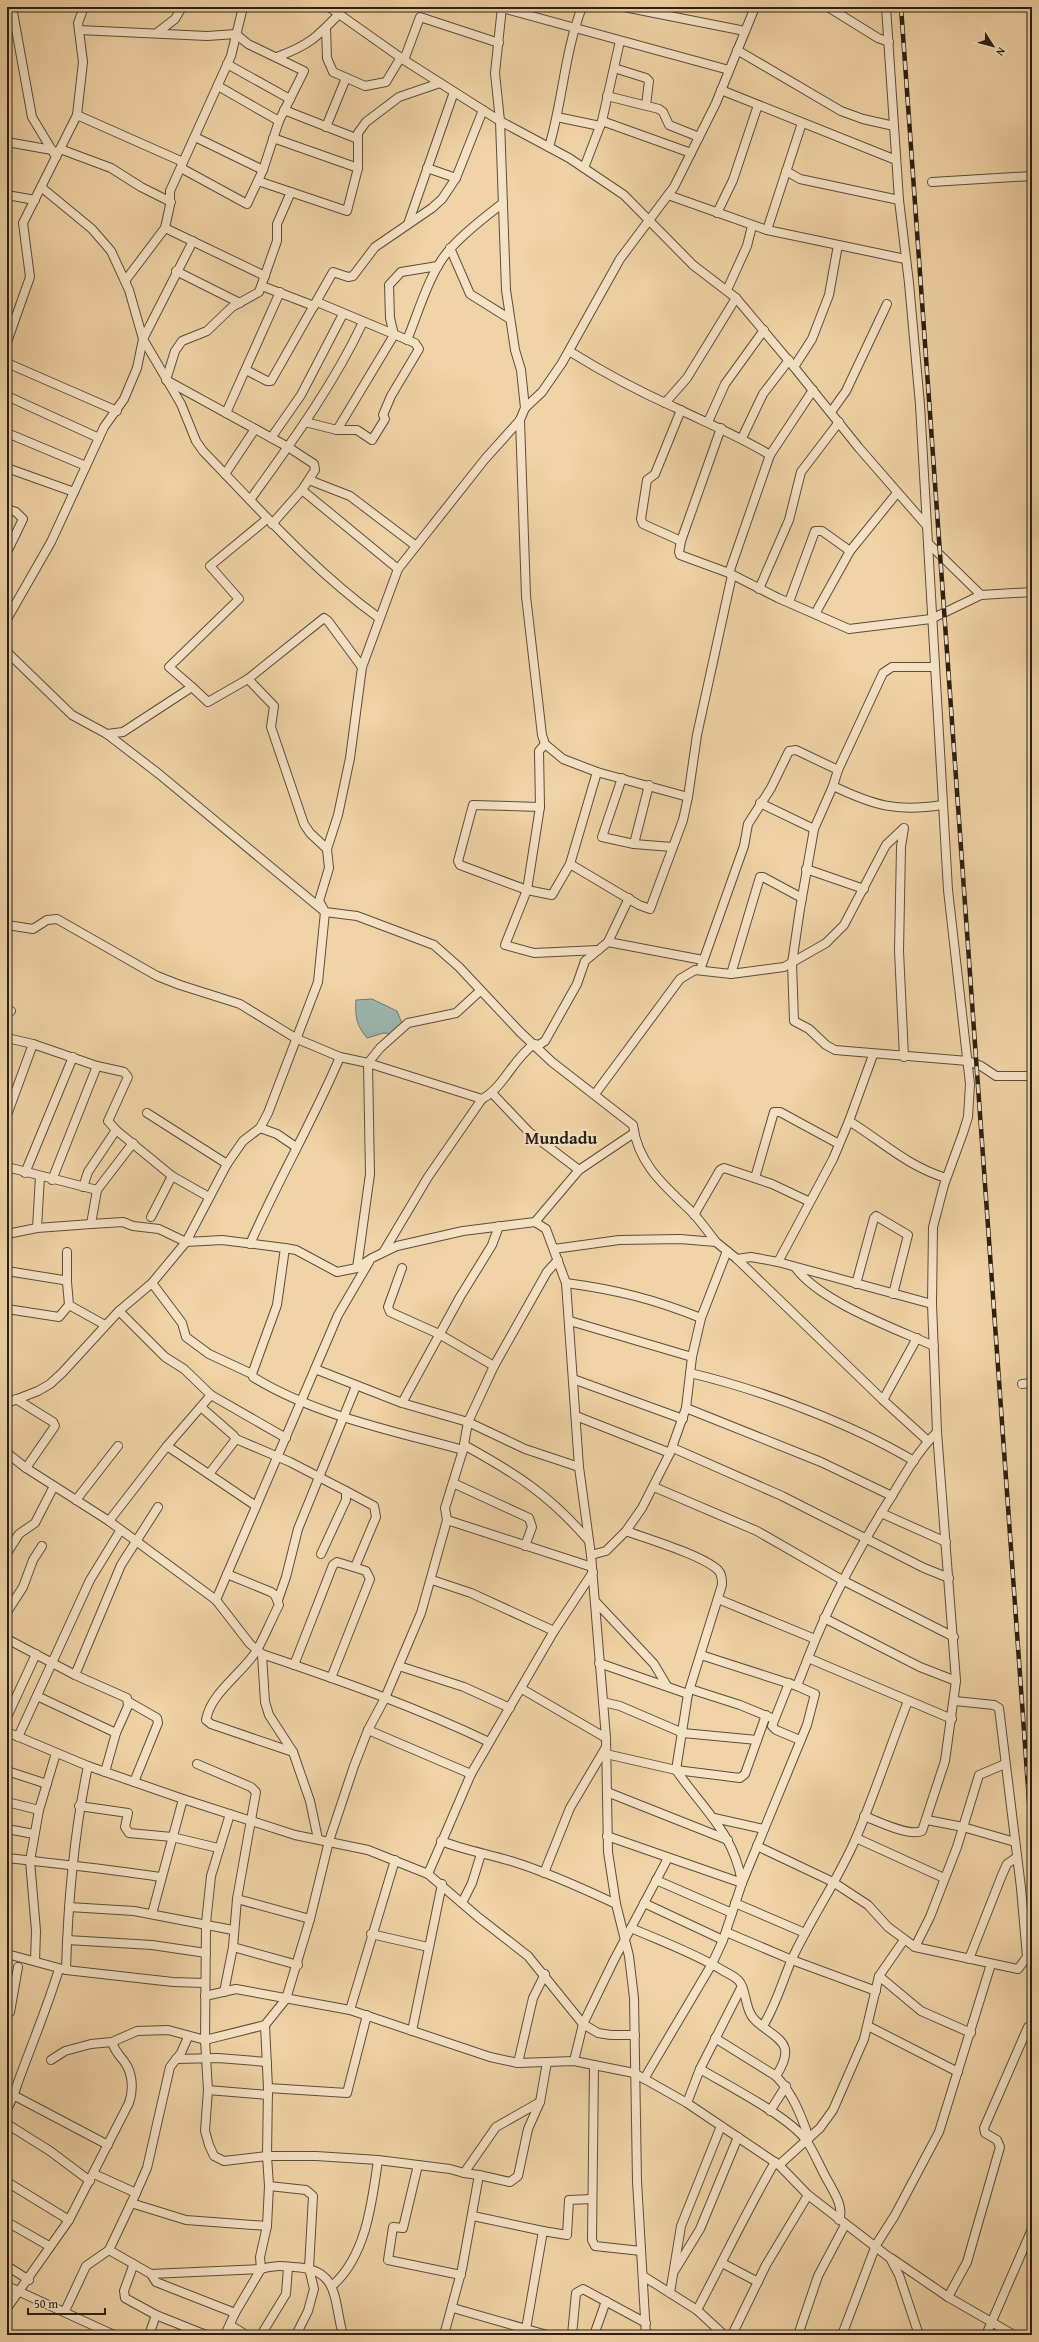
<svg xmlns="http://www.w3.org/2000/svg" width="1039" height="2342" viewBox="0 0 1039 2342" font-family="'Gentium Book Plus',serif">
	<rect width="100%" height="100%" fill="#f0d3a6"/>
	<filter id="stains"><feTurbulence type="fractalNoise" baseFrequency=".005" numOctaves="4"/><feColorMatrix values="0 0 0 0 .2 0 0 0 0 .09 0 0 0 0 .02 0 0 0 .5 -.17"/></filter>
	<radialGradient id="worn" r=".72"><stop offset=".6" stop-color="#630" stop-opacity="0"/><stop offset="1" stop-color="#630" stop-opacity=".3"/></radialGradient>
	<path fill="#9cb6af" stroke="#6f7a72" d="M372,999L397,1011L404,1028L391,1034L384,1033L367,1038C356,1025 355,1016 356,1000Z"/>
	<g fill="none" stroke-linecap="round" stroke-linejoin="round">
		<defs>
			<g id="street">
				<path d="M12,7L32,117L56,157"/>
				<path d="M329,7L404,60L500,121L569,158L624,195L693,265L736,298L794,367L859,448L927,526"/>
				<path d="M624,7L745,31"/>
				<path d="M828,7L878,38L889,42"/>
				<path d="M502,8L729,70"/>
				<path d="M326,28L327,58L333,72L365,86L386,82L401,57"/>
				<path d="M79,30L207,36L236,34L248,44L304,71L279,121L263,170L247,204L181,168"/>
				<path d="M158,32L175,19L182,7"/>
				<path d="M737,50L841,111L863,119L894,126"/>
				<path d="M277,57C309,45 316,38 339,14"/>
				<path d="M404,60L420,17L499,43"/>
				<path d="M227,64L290,99"/>
				<path d="M614,68L646,78L649,81L646,105"/>
				<path d="M218,86L279,121"/>
				<path d="M721,90L896,160"/>
				<path d="M607,96L659,109L663,112L669,125L699,137"/>
				<path d="M284,110L358,139"/>
				<path d="M77,115L183,162"/>
				<path d="M557,117L600,126"/>
				<path d="M602,121L691,153"/>
				<path d="M326,127L346,78"/>
				<path d="M195,137L263,170"/>
				<path d="M273,138L358,168"/>
				<path d="M7,142L52,150"/>
				<path d="M549,147C563,100 564,54 582,7"/>
				<path d="M60,149L111,168L141,187L171,202"/>
				<path d="M427,168L456,178"/>
				<path d="M584,168L602,121L620,41"/>
				<path d="M786,171L800,179L899,200"/>
				<path d="M258,181L347,211L358,168V133L366,122L399,97L440,83"/>
				<path d="M932,182L1032,176"/>
				<path d="M41,187L92,229L111,251L129,290L143,339L181,404L196,441L203,451C260,510 313,570 379,618"/>
				<path d="M7,195L35,200"/>
				<path d="M668,195L767,230L905,259"/>
				<path d="M717,213L733,180L758,105"/>
				<path d="M408,224L454,92"/>
				<path d="M165,228L265,276"/>
				<path d="M767,230L802,123"/>
				<path d="M450,248L470,294L510,319"/>
				<path d="M176,271L240,303"/>
				<path d="M125,281L165,228L170,205V191L231,56L243,7"/>
				<path d="M262,286L314,306"/>
				<path d="M727,290L747,246L752,226"/>
				<path d="M407,340C419,311 430,270 451,248C466,231 485,217 503,203"/>
				<path d="M7,342L30,277L23,223L77,115L83,62L78,23L84,7"/>
				<path d="M569,351C603,372 638,391 674,407C707,423 739,436 770,455"/>
				<path d="M7,363L117,411"/>
				<path d="M794,367L812,339L829,295L838,245"/>
				<path d="M246,370L267,381H271L333,272L348,277L353,276L375,247L432,208L442,199L456,178L483,110"/>
				<path d="M7,396L99,438"/>
				<path d="M665,403L687,378L736,298"/>
				<path d="M525,408L542,392L562,363L620,259L674,187L716,103L755,7"/>
				<path d="M831,412L846,391L887,304"/>
				<path d="M226,413L280,292"/>
				<path d="M520,420L526,596L542,735L545,744L563,759L597,772L688,797"/>
				<path d="M305,422L337,430H357L372,440L385,419L383,415L391,396L419,349L415,343L317,302"/>
				<path d="M708,422L725,384L764,330"/>
				<path d="M721,428L681,541L679,552L680,555L729,573L778,598L849,629L931,619L981,595L1032,592"/>
				<path d="M337,430L394,335L390,318L389,285L401,272L438,266"/>
				<path d="M7,433L86,466"/>
				<path d="M271,438L301,395L343,314"/>
				<path d="M742,438L763,394L789,360"/>
				<path d="M7,468L74,492"/>
				<path d="M225,474L255,429"/>
				<path d="M309,480L350,496L416,546"/>
				<path d="M302,490L398,569"/>
				<path d="M250,500C291,443 333,386 363,322"/>
				<path d="M7,509L16,512L23,519L7,552"/>
				<path d="M272,524L302,490L315,470L314,464L288,447L166,380L175,351L182,341L207,331L232,307L259,292L277,241V224L291,192"/>
				<path d="M681,541L643,524L641,519L647,480L655,474L681,410"/>
				<path d="M929,544L981,595"/>
				<path d="M729,573L770,455L813,390"/>
				<path d="M759,589L789,520L801,472L839,422"/>
				<path d="M789,602L815,531H822L850,551"/>
				<path d="M815,614L850,551L897,493"/>
				<path d="M7,619L51,542L104,427L124,399L137,368L143,339L193,241"/>
				<path d="M7,652L72,715L107,734L159,774L325,912L357,916L434,945L459,967L520,1032L552,1062L633,1125C638,1165 666,1187 693,1213C701,1222 709,1233 716,1242"/>
				<path d="M248,679L274,706L271,727L304,824L310,833L327,849"/>
				<path d="M192,687L169,667L239,599L210,566L267,519"/>
				<path d="M107,734L123,732L192,687L208,702L248,679L324,618L328,621L362,667"/>
				<path d="M545,744L539,751L540,807L527,890L505,945L534,953L598,950"/>
				<path d="M622,778L602,837L634,844L672,847"/>
				<path d="M833,786L838,770"/>
				<path d="M760,803L814,829"/>
				<path d="M942,805C897,812 875,806 833,786L814,829L800,909L792,963L794,1021L809,1029L826,1045L835,1050L968,1061L981,1066L996,1076H1032"/>
				<path d="M540,807L473,805L458,861L460,865L527,890L552,895L570,864L597,772"/>
				<path d="M634,844L649,785"/>
				<path d="M570,864L639,905L650,909L683,820L688,797L697,735L732,575"/>
				<path d="M806,869L864,889"/>
				<path d="M7,925L33,929L47,920L57,919L157,976L180,985L240,1004L297,1039L314,1046L340,1057L368,1063L482,1099C504,1087 513,1059 534,1044L539,1045L545,1041L577,984L585,961L608,942L629,898"/>
				<path d="M608,942L703,960"/>
				<path d="M700,970L744,846L748,824L771,788L789,751L796,750L838,770L883,673L892,667H933"/>
				<path d="M731,974L760,877H763L802,898"/>
				<path d="M7,1010L11,1011"/>
				<path d="M7,1038L33,1044L97,1066L52,1180"/>
				<path d="M97,1066L124,1072L128,1077L108,1121L116,1130"/>
				<path d="M492,1093L529,1132L579,1170"/>
				<path d="M595,1094L680,979L695,970L731,974L784,967L826,943L844,925L886,845L904,828L901,847L899,951L904,1057"/>
				<path d="M147,1113L227,1164"/>
				<path d="M7,1115L33,1044"/>
				<path d="M849,1121C883,1142 907,1166 946,1178"/>
				<path d="M260,1128L277,1134L296,1147"/>
				<path d="M7,1167L97,1190L91,1224L123,1222L133,1226L159,1229L186,1242L222,1240L285,1248L296,1250L337,1272L357,1268L372,1258L397,1246L463,1231L535,1222L546,1229L566,1283L579,1467L591,1555L606,1738L608,1852L616,1904L629,1956L634,1998L637,2181L646,2335"/>
				<path d="M25,1173L73,1057"/>
				<path d="M755,1178L774,1112H780L839,1144"/>
				<path d="M83,1187L88,1172L116,1130L172,1176L209,1197"/>
				<path d="M97,1190L133,1143"/>
				<path d="M694,1215L720,1170L724,1168L772,1184L808,1201"/>
				<path d="M151,1217L172,1176"/>
				<path d="M535,1222L579,1170L634,1133"/>
				<path d="M37,1228L40,1176"/>
				<path d="M7,1234L37,1228L91,1224"/>
				<path d="M250,1244C278,1180 313,1121 340,1057"/>
				<path d="M285,1248L277,1305L252,1374L253,1377C314,1415 394,1431 463,1450"/>
				<path d="M554,1249L619,1240L680,1239L716,1242L737,1259L883,1400L928,1441"/>
				<path d="M384,1251L428,1177L482,1099"/>
				<path d="M67,1252V1282"/>
				<path d="M737,1259L751,1257L778,1262L932,1304L933,1227L944,1185L963,1133L968,1117L970,1084L948,890L920,405L909,283L899,200L886,7"/>
				<path d="M778,1262L833,1159L849,1121L873,1055"/>
				<path d="M795,1267C820,1302 894,1328 934,1346"/>
				<path d="M357,1268L370,1174L368,1063L380,1048L408,1023L456,1013L480,991"/>
				<path d="M402,1268L388,1307L390,1312L439,1334L494,1366"/>
				<path d="M7,1271L63,1280L67,1282L69,1305L105,1325"/>
				<path d="M152,1283L182,1323L186,1337L209,1354L252,1374"/>
				<path d="M566,1283C618,1290 653,1299 701,1318"/>
				<path d="M856,1284L874,1218L876,1216L908,1235L893,1294"/>
				<path d="M932,1304L937,1432C919,1450 906,1472 893,1494C860,1546 830,1601 808,1658L952,1719"/>
				<path d="M7,1309L59,1317L69,1305"/>
				<path d="M119,1311L165,1357L184,1369L211,1395L286,1438"/>
				<path d="M570,1321L692,1357"/>
				<path d="M315,1369L402,1403L468,1422L525,1449L579,1467"/>
				<path d="M690,1373C762,1390 850,1423 914,1461"/>
				<path d="M573,1379L683,1419"/>
				<path d="M1022,1384L1032,1383"/>
				<path d="M16,1399L53,1422L55,1426L26,1468"/>
				<path d="M883,1400L917,1338"/>
				<path d="M7,1403L38,1391L50,1384L62,1373L119,1311L152,1283L186,1242L227,1164L243,1141L260,1128L268,1113L318,982L325,912L319,901L329,868L327,849L338,815L350,758L362,667L398,569L485,459L520,420L525,408L521,370L515,350L506,290L500,121L495,73L502,7"/>
				<path d="M402,1403L460,1297L492,1245L499,1226"/>
				<path d="M201,1407L233,1435L236,1439L209,1474"/>
				<path d="M686,1408L821,1462L892,1496"/>
				<path d="M576,1416L670,1453"/>
				<path d="M236,1439L290,1462L346,1491V1500L321,1554"/>
				<path d="M464,1445C515,1473 550,1495 589,1541"/>
				<path d="M167,1446L256,1506"/>
				<path d="M673,1448L782,1496L924,1568L949,1578"/>
				<path d="M7,1453L26,1468L109,1521L216,1600L250,1644L262,1654L265,1702L269,1715L293,1752L310,1801L318,1839"/>
				<path d="M453,1483L529,1518L532,1527L525,1546"/>
				<path d="M654,1487L757,1531L844,1581L954,1637"/>
				<path d="M346,1491L374,1506L376,1517L355,1567"/>
				<path d="M76,1500L118,1446"/>
				<path d="M881,1513L946,1542"/>
				<path d="M447,1520L592,1567"/>
				<path d="M109,1521L167,1446L211,1395"/>
				<path d="M626,1531C648,1539 702,1555 718,1570C722,1574 722,1579 722,1585L688,1694L676,1770C703,1809 734,1833 742,1883"/>
				<path d="M7,1553L19,1534L35,1523L54,1486"/>
				<path d="M591,1555L606,1551L626,1531L642,1508L670,1453L686,1408L692,1357L701,1318L727,1251"/>
				<path d="M227,1574L271,1592L275,1595L279,1605C271,1620 265,1636 257,1650C243,1673 211,1692 206,1720L211,1724L293,1752"/>
				<path d="M432,1580L471,1593L554,1631"/>
				<path d="M718,1599L815,1639"/>
				<path d="M216,1600L338,1315L369,1262"/>
				<path d="M278,1600L286,1577L298,1529L356,1386"/>
				<path d="M595,1601L654,1664L667,1686"/>
				<path d="M7,1612L23,1587L33,1560L42,1546"/>
				<path d="M824,1618L920,1667L956,1681"/>
				<path d="M7,1639L75,1675L127,1698L128,1706L116,1733L105,1772"/>
				<path d="M262,1654C339,1680 416,1707 489,1742"/>
				<path d="M701,1655L797,1686"/>
				<path d="M599,1663L688,1694"/>
				<path d="M294,1665L333,1565L337,1562L366,1571L370,1579L331,1678"/>
				<path d="M399,1666L464,1687L510,1708"/>
				<path d="M75,1675L121,1565L158,1507"/>
				<path d="M789,1683L772,1726L776,1730L800,1740"/>
				<path d="M522,1689L606,1738"/>
				<path d="M690,1689L740,1705L774,1719"/>
				<path d="M37,1696L116,1733"/>
				<path d="M129,1702L157,1718L158,1723L134,1782"/>
				<path d="M603,1702L620,1706L683,1733L757,1740"/>
				<path d="M7,1717L36,1654"/>
				<path d="M368,1730L471,1774"/>
				<path d="M7,1732L88,1766L183,1799L295,1835L368,1850L428,1874L478,1917L528,1956L583,2024L598,2033L611,2035H635"/>
				<path d="M18,1737L90,1580L120,1531"/>
				<path d="M606,1754L676,1770L740,1778L745,1774L766,1715"/>
				<path d="M197,1764L251,1787L256,1792L237,1899L233,1947L298,1965"/>
				<path d="M7,1771L47,1784"/>
				<path d="M607,1792L728,1840"/>
				<path d="M7,1802L39,1810"/>
				<path d="M79,1806L128,1813L125,1827L129,1833L172,1837L218,1848"/>
				<path d="M230,1814L211,1876L206,1923L205,2040L208,2090L205,2131L209,2145L214,2156L224,2161L267,2156H316L378,2160L450,2169L464,2173L496,2127L540,2102"/>
				<path d="M864,1816C877,1821 909,1837 922,1831L945,1761L956,1681L937,1432"/>
				<path d="M714,1818L764,1829"/>
				<path d="M927,1820L963,1827L1015,1842"/>
				<path d="M7,1829L34,1834"/>
				<path d="M607,1836L742,1883"/>
				<path d="M856,1838L944,1878"/>
				<path d="M441,1841C464,1850 488,1854 511,1861C547,1872 582,1888 616,1904"/>
				<path d="M757,1846L833,1882L868,1905L888,1927L915,1947L1018,1969L1027,1957L1021,1888L999,1708L994,1705L955,1701"/>
				<path d="M7,1858C58,1864 109,1869 160,1877"/>
				<path d="M544,1873L570,1808L606,1747"/>
				<path d="M428,1874L471,1774L554,1631L593,1572"/>
				<path d="M656,1880L732,1913"/>
				<path d="M237,1899L310,1919"/>
				<path d="M462,1903L472,1883L481,1854"/>
				<path d="M644,1903L723,1940"/>
				<path d="M735,1903L805,1933"/>
				<path d="M69,1907L134,1911L233,1930"/>
				<path d="M152,1914L183,1799"/>
				<path d="M631,1928C661,1941 694,1953 722,1970C727,1973 734,1976 738,1980C747,1988 744,2011 756,2021C777,2040 798,2042 776,2076C793,2094 801,2115 809,2138"/>
				<path d="M726,1932L792,1960L876,1991"/>
				<path d="M371,1934L428,1947"/>
				<path d="M67,1940L152,1945L206,1953"/>
				<path d="M915,1947L930,1917L957,1847L979,1775L1005,1764"/>
				<path d="M7,1954L66,1970L173,1982L205,1983"/>
				<path d="M969,1959L1002,1875L1007,1864L1017,1857"/>
				<path d="M35,1961L36,1931L30,1861L39,1810L56,1753"/>
				<path d="M66,1970C68,1901 74,1833 88,1766"/>
				<path d="M879,1976L921,2011L971,2033"/>
				<path d="M224,1992L233,1947"/>
				<path d="M205,1996L236,1989L350,2010L490,2057L518,2063L574,2061L634,2073L687,2103L779,2165L808,2195L890,2258L899,2275L919,2335"/>
				<path d="M350,2010L395,1860"/>
				<path d="M7,2015L10,2012L18,1967"/>
				<path d="M763,2026C776,2005 782,1982 792,1959C811,1918 838,1880 856,1838C875,1793 890,1747 908,1701"/>
				<path d="M868,2026L958,2072"/>
				<path d="M412,2031L442,1884"/>
				<path d="M715,2038L776,2076"/>
				<path d="M176,2059L218,2058L267,2062"/>
				<path d="M51,2060L65,2051L91,2044L112,2042L137,2031L168,2030L205,2040L265,2025"/>
				<path d="M574,2061L583,2024L614,1960L668,1858"/>
				<path d="M518,2063L533,1998L545,1974"/>
				<path d="M594,2065L592,2240L595,2246L641,2251"/>
				<path d="M700,2069C727,2085 788,2116 806,2140C815,2153 821,2170 829,2183C835,2194 844,2208 839,2220"/>
				<path d="M644,2079L712,1964L723,1940L742,1883L807,1725L815,1694L797,1686L808,1658"/>
				<path d="M268,2088L347,2093L367,2015"/>
				<path d="M208,2090L268,2095"/>
				<path d="M15,2096L108,2145"/>
				<path d="M687,2103L700,2069L741,1988"/>
				<path d="M7,2109C14,2097 16,2087 21,2074C34,2039 48,2005 59,1969"/>
				<path d="M770,2111L786,2086"/>
				<path d="M7,2124L50,2151L90,2181"/>
				<path d="M418,2165L403,2228L393,2227L388,2260L461,2275"/>
				<path d="M779,2165L820,2128L833,2110L864,2039L879,1976L904,1940"/>
				<path d="M94,2174L136,2193"/>
				<path d="M479,2175L510,2182L518,2176L528,2129L540,2102L547,2062"/>
				<path d="M7,2182L69,2220"/>
				<path d="M269,2186L306,2190L313,2196L309,2268L314,2289L308,2311L296,2335"/>
				<path d="M131,2203L186,2220L267,2226"/>
				<path d="M473,2216L543,2231"/>
				<path d="M7,2222L49,2246"/>
				<path d="M109,2250L151,2274L261,2269"/>
				<path d="M891,2258L948,2297L1014,2335"/>
				<path d="M722,2263L758,2282"/>
				<path d="M7,2266L29,2280"/>
				<path d="M133,2266L124,2291L125,2298L156,2315L206,2335"/>
				<path d="M675,2270L700,2229L738,2137"/>
				<path d="M151,2274L156,2282L235,2313"/>
				<path d="M643,2276L697,2310L724,2335"/>
				<path d="M7,2286L114,2335"/>
				<path d="M332,2286C366,2256 372,2203 378,2160"/>
				<path d="M670,2293L681,2226L721,2126"/>
				<path d="M948,2297L967,2262L1000,2147L997,2140L985,2133L984,2128L1028,2027"/>
				<path d="M7,2308L69,2220L129,2103C133,2092 133,2077 127,2066C121,2055 116,2055 112,2042"/>
				<path d="M453,2308L547,2335"/>
				<path d="M697,2310C723,2261 747,2210 775,2162"/>
				<path d="M65,2311L86,2266L109,2250L136,2193L147,2168L170,2067L181,2053L188,2037"/>
				<path d="M230,2325L246,2335"/>
				<path d="M526,2329L543,2231L567,2235L569,2200L592,2199"/>
				<path d="M149,2335L156,2315"/>
				<path d="M225,2335L235,2313L261,2269"/>
				<path d="M261,2335L286,2294L288,2267"/>
				<path d="M343,2335C333,2299 340,2269 294,2267C282,2266 273,2265 261,2269L260,2257L267,2226L269,2186L267,2156L268,2088L265,2025L286,1999L310,1919L329,1841L354,1766L368,1730L385,1698L421,1613L444,1531L447,1520L445,1508L463,1450L468,1422L494,1366L547,1272L558,1260"/>
				<path d="M444,2335L462,2269L479,2175L464,2173"/>
				<path d="M572,2335L576,2293L583,2289L646,2323"/>
				<path d="M594,2335L606,2301"/>
				<path d="M732,2335L766,2265L808,2195"/>
				<path d="M798,2335L818,2276L845,2225"/>
				<path d="M842,2335L876,2245L895,2215L939,2132L991,1964"/>
				<path d="M986,2335L1032,2229"/>
			</g>
		</defs>
		<use href="#street" stroke="#5c4d3a" stroke-width="10"/>
		<use href="#street" stroke="#f5e2c5" stroke-width="8"/>
		<defs>
			<path id="rail" d="M901,7L1032,1843"/>
		</defs>
		<use href="#rail" stroke="#2b2016" stroke-width="4.5"/>
		<use href="#rail" stroke="#f5e2c5" stroke-width="3" stroke-dasharray="9" stroke-linecap="butt"/>
	</g>
	<g text-anchor="middle" stroke-width="4" stroke-linejoin="round" paint-order="stroke">
		<g font-size="17" font-weight="bold" fill="#2b2016" stroke="#f5e2c5">
			<text x="561" y="1144">Mundadu</text>
		</g>
	</g>
	<rect width="1039" height="2342" fill="none" stroke="#f0d3a6" stroke-width="24"/>
	<rect x="8" y="8" width="1023" height="2326" fill="none" stroke="#2b2016" stroke-width="2"/>
	<rect x="12" y="12" width="1015" height="2318" fill="none" stroke="#2b2016"/>
	<g transform="translate(993 46) rotate(126)" stroke="#f5e2c5" stroke-width="3" paint-order="stroke">
	<path d="M0-3L7 15L0 10L-7 15Z" fill="#2b2016"/>
	<text y="-6" font-size="11" font-weight="bold" text-anchor="middle" fill="#2b2016">N</text>
	</g>
	<path d="M28 2308v6h77v-6" fill="none" stroke="#2b2016" stroke-width="2"/>
	<text x="34" y="2308" font-size="12" fill="#2b2016" stroke="#f5e2c5" stroke-width="3" paint-order="stroke">50 m</text>
	<rect width="100%" height="100%" filter="url(#stains)"/>
	<rect width="100%" height="100%" fill="url(#worn)"/>
</svg>
